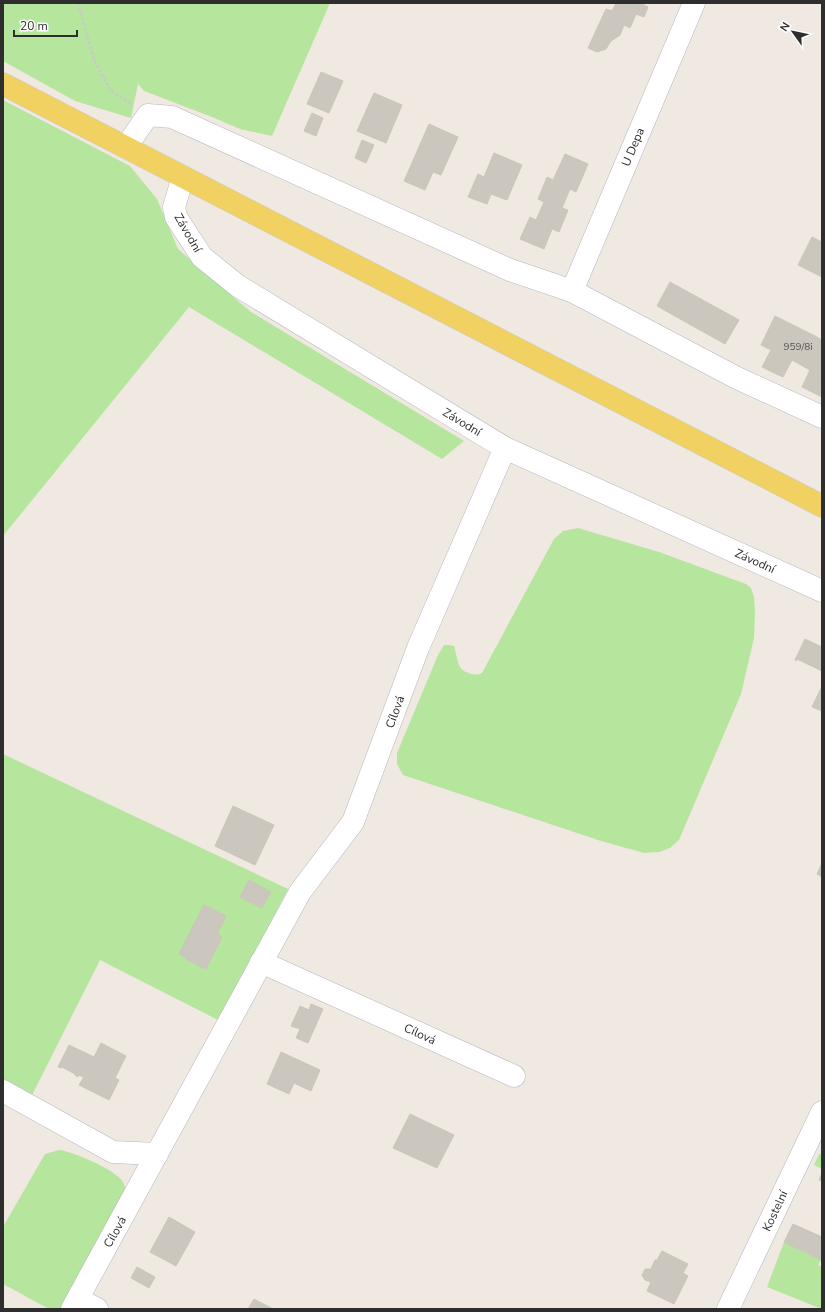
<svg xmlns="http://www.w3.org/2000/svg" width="825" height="1312" viewBox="0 0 825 1312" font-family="'Nunito Sans',sans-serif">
	<rect width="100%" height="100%" fill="#efe9e1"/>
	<g fill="#b6e59e">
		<path d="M3,3H330L272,136L240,129L212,117L144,91L138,84L131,118L75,101L3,61Z"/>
		<path d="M3,100L130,166L157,199L178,249L251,312L464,441L442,459L189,307L3,536Z"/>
		<path d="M578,528L659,552L746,584L751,588L754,597L755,613L754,638L741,694L679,840L670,848L659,852L644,853L601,841L403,775L397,764V753L438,655L444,645H448L454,646C458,657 456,670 469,673C474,675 477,675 482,673L554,539L563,531Z"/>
		<path d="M3,754L288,889L220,1021L100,960L31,1097L3,1082Z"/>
		<path d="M59,1150C71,1151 108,1167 117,1176C123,1180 125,1185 126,1192L64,1309H49L3,1284V1227L45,1154Z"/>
		<path d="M819,1154H822V1169L814,1165Z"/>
		<path d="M784,1242L821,1260L818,1265L822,1267V1309L767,1287Z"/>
	</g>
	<g fill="#cbc7bf" stroke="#cbc5ba">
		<path d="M616,3H640L648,7L644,17L636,14L630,28L624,25L620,35L611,41L606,49L597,52L588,48L606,9L612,11Z"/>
		<path d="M321,72L343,81L329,113L307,104Z"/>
		<path d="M374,93L402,105L386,143L357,131Z"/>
		<path d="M312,113L323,118L316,136L304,131Z"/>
		<path d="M429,124L458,137L441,175L433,172L425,190L404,181Z"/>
		<path d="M362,140L374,145L366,163L355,158Z"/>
		<path d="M494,153L522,165L507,200L491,194L487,204L468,197L478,174L484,177Z"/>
		<path d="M565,154L588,164L576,192L570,189L562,208L568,210L559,232L552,229L544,249L520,239L530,217L536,220L544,202L538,199L547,177L553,180Z"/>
		<path d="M812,237L822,242V268L818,275L798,265Z"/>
		<path d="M822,268V277L818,275Z"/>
		<path d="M670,282L739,320L725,344L657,306Z"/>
		<path d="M775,316L795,326L772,372L762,367L771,350L761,345Z"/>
		<path d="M795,326L815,336L801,365L792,360L783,377L772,372Z"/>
		<path d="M815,336L822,340V372L812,392L802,387L810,370L801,365Z"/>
		<path d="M822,372V397L812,392Z"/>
		<path d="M805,639L822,647V671L797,659L796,661L795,660Z"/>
		<path d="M822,686V711L812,707Z"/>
		<path d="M233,806L274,825L255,865L215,846Z"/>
		<path d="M822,863V877L817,874Z"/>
		<path d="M249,880L271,892L262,908L240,897Z"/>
		<path d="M204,905L226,916L217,934L222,937L206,969L186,959L187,958L179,954Z"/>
		<path d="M311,1004L323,1009L308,1043L296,1038L300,1029L291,1026L300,1006L309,1010Z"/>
		<path d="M101,1043L126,1056L115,1078L119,1080L109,1100L79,1085L84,1077L78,1075V1077L75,1075V1074L62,1067L61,1068L58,1067L69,1045L94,1057Z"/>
		<path d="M281,1052L320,1070L311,1091L294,1083L289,1094L267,1084Z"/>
		<path d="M410,1114L454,1135L437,1168L393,1148Z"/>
		<path d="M822,1173V1181L819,1180Z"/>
		<path d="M169,1217L195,1232L176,1266L150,1252Z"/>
		<path d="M793,1224L822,1237L821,1260L784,1242Z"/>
		<path d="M662,1251L688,1264L683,1273L688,1276L674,1304L647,1291L651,1282L645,1280L642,1275L645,1269H651L655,1260H657Z"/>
		<path d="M137,1267L155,1277L149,1288L131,1278Z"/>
		<path d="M254,1299L273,1309H248Z"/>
	</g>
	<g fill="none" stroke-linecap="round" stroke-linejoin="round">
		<defs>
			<g id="minor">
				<path d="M126,147L148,115L172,117L510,270L572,291L737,378L822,417"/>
				<path d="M183,177L174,207L176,217L202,257L238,286L505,448L822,591"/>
				<path d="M572,291L694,3"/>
				<path d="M261,962L514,1076"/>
				<path d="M3,1091L113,1152L157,1154"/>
				<path d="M78,1299L97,1309"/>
				<path d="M72,1309L300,892L353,822L418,648L505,448"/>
				<path d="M728,1309L822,1112"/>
			</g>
			<path id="major" d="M3,84L822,506"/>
		</defs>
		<use href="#minor" stroke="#b4b7c1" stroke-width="23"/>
		<use href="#major" stroke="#c9c9c9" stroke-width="23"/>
		<path stroke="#c9c9c9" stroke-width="2.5" stroke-dasharray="3 2" stroke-linecap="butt" d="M78,3L94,60L110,90L131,104"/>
		<use href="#minor" stroke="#fff" stroke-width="22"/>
		<use href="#major" stroke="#f2d163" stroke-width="22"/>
	</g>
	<g text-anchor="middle" stroke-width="3.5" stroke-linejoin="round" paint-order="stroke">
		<g font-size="10" fill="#555452">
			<text x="798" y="350">959/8i</text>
		</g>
		<g font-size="12" fill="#2e2e2e" stroke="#fff">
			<text transform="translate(633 147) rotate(-67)" y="4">U Depa</text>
			<text transform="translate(188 233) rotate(60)" y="4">Závodní</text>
			<text transform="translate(462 422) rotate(31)" y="4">Závodní</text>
			<text transform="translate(755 561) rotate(24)" y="4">Závodní</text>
			<text transform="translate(395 712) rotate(-70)" y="4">Cílová</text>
			<text transform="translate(420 1034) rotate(24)" y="4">Cílová</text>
			<text transform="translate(775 1211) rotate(-65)" y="4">Kostelní</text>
			<text transform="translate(115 1232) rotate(-61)" y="4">Cílová</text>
		</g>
	</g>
	<rect width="825" height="1312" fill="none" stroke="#2e2e2e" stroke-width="8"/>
	<g transform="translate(793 32) rotate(303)" stroke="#ffffff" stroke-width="3" paint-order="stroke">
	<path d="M0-3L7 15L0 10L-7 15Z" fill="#2e2e2e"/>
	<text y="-6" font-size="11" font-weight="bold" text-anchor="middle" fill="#2e2e2e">N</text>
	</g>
	<path d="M14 30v6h63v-6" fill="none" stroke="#2e2e2e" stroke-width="2"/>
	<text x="20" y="30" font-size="12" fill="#2e2e2e" stroke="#ffffff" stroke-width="3" paint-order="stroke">20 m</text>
</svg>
